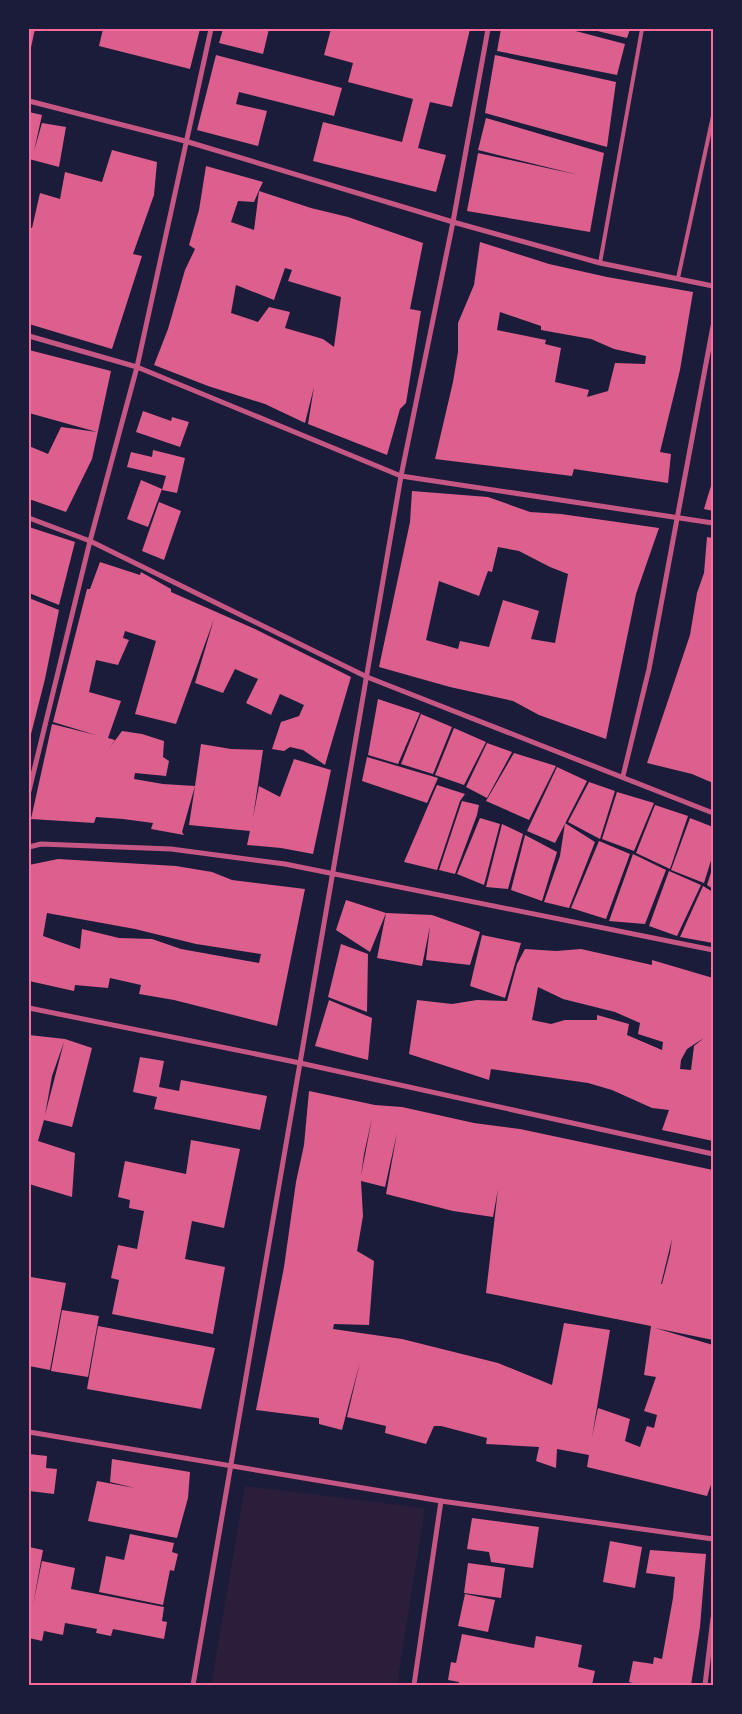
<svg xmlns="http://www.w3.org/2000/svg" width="742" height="1714" viewBox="0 0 742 1714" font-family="'Nunito Sans',sans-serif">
	<rect width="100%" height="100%" fill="#1b1b3a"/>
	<path fill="#2a1e3b" d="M245,1486L425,1508L397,1685H211Z"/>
	<g fill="#dd5f8e" fill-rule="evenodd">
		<path d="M29,29H35L30,52H29Z"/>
		<path d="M103,29H200L190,69L99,46Z"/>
		<path d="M223,29H269L263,54L219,43Z"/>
		<path d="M331,29H470L452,107L430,102L418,148L446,155L436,192L313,161L323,122L402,142L413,99L348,82L353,63L324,55Z"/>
		<path d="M501,29H568L625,44L617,75L497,51Z"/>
		<path d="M589,29H630L627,38Z"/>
		<path d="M216,55L342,88L334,116L239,92L236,104L267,111L258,146L197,130Z"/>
		<path d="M495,55L616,82L607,147L485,113Z"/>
		<path d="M29,112L42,115L34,151L42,123L66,127L59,167L29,159Z"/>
		<path d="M486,118L604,153L590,232L467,211L478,153L579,175L478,150Z"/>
		<path d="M112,150L157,162L154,195L133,254L142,256L112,349L29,324V227L32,228L40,193L60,199L65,172L102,182Z"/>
		<path d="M206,166L263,182L260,188L254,202L238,201L231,222L254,230L259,191L311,208L348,217L423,243L410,309L421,311L406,403L400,409L387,455L308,424L314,387L305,423L265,404L208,386L154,365L168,329L185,270L195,249L189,245L199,210ZM285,268L292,270L288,281L341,297L334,347L323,339L285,328L290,312L269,307L258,322L231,313L236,285L274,300Z"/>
		<path d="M480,242L549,264L607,277L693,292L680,370L660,452L671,454L668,483L574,469L572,476L435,459L453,382L458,352V323L474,285ZM500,312L541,326V330L591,339L614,349L646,356L645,364L615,363L608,391L587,397L589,390L555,382L561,348L545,344L546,340L497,330Z"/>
		<path d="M29,350L111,371L92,459L66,512L29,499V446L48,454L61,427L97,432L29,413Z"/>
		<path d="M143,411L171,421L172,417L189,422L180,447L136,432Z"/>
		<path d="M153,450L185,458L177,493L162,490L166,476L127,467L131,452L152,457Z"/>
		<path d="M713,479V511L704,509Z"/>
		<path d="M141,480L162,489L148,527L127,519Z"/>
		<path d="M412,491L488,497L530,512L561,514L659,528L636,594L606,739L539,715L513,701L450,687L379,667L410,522ZM498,547L519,551L550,567L568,574L555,643L531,639L539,611L503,600L489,647L460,641L458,649L426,640L439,581L479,596L488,571L492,572Z"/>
		<path d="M159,502L181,511L164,560L142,551Z"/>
		<path d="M29,527L75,542L59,605L29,593Z"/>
		<path d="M707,537L713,538V783L692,774L647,763L690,635L697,593L704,573Z"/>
		<path d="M100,562L140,575L141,572L171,589V592L255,629L351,677L325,765L303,750L290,747L284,751L272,749L281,722L299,716L304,705L280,694L271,715L246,703L258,679L235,669L223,693L195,683L214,619L176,724L135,714L156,641L125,631L123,638L129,640L118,665L96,660L89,692L121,701L108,738L115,740L108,750L122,731L142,734L164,741L163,757L169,761L166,776L135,773L134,779L163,784L195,786L201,744L231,749L263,750L253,818L259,786L280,797L294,759L331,770L313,854L281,848L247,845L250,831L189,825L195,786L182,832L184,835L151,829L153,823L123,819L96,817L94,823L31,819L52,724L96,735L53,722L87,589H90Z"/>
		<path d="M29,598L59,610L45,679L29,742Z"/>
		<path d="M378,699L420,713L398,764L368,755Z"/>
		<path d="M421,714L452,727L433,774L401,764Z"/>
		<path d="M454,728L486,742L464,785L435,775Z"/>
		<path d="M487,743L512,752L487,798L466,787Z"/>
		<path d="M514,753L556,766L529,820L486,801Z"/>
		<path d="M367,757L438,778L427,803L362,781Z"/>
		<path d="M557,767L587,781L555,843L527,831Z"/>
		<path d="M589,782L615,791L600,839L568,822Z"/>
		<path d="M437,785L465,794L460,801L437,870L404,862Z"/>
		<path d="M617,792L654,803L634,851L602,839Z"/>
		<path d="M462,801L479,805L477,815L455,874L439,870Z"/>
		<path d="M655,805L688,816L670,869L636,853Z"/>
		<path d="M480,818L500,824L484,885L457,874Z"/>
		<path d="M690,818L713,827V854L704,883L671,870Z"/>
		<path d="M565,823L595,842L569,908L544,902L560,856Z"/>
		<path d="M502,824L523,834L508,889L486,887Z"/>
		<path d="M525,835L557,852L542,901L511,890Z"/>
		<path d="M599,841L630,854L606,919L571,908Z"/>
		<path d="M633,854L666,870L645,924L609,921Z"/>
		<path d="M58,859L176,866L212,872L232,880L305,889L277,1026L174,1000L139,994L141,985L110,978L108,988L75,985L74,991L29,981V865ZM47,913L135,929L196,944L261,954L259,963L181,949L152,939L119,938L82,929L80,949L43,936Z"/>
		<path d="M713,866V889L707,885Z"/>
		<path d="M669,871L701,885L677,936L649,926Z"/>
		<path d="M703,886L713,892V943L680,937Z"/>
		<path d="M346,900L386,913L432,915L480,932L470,965L426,960L430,926L422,966L377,958L386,913L370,952L336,930Z"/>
		<path d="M482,935L521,943L505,998L470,986Z"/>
		<path d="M341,944L368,954L367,1012L328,997Z"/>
		<path d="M525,949L556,951L581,949L652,965V960L713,978V1141L662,1130L669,1110L652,1108L612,1090L588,1083L491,1069L489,1080L409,1054L417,1000L452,1004L477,1000L507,1001L517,964ZM538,987L563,999L615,1012L640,1023L638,1034L663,1042L662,1050L627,1035L629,1024L597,1015V1020H565L551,1024L532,1020ZM704,1038L694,1046L691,1070L680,1069L681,1060L687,1049Z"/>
		<path d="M329,1000L372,1018L368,1060L315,1046Z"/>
		<path d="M29,1035L65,1039L92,1048L72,1127L44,1120L38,1141L75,1153L72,1197L29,1184ZM64,1042L45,1115L52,1076Z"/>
		<path d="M140,1057L164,1061L159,1087L179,1091L181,1080L267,1096L260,1130L154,1109L157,1097L133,1092Z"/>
		<path d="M309,1091L375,1105L402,1107L474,1123L520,1129L713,1170V1340L655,1328L713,1345V1479L707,1496L587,1467L589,1455L557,1449L556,1468L536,1461L539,1447L486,1444L487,1438L441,1426H434L426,1444L385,1433L386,1426L347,1417L360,1362L342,1430L319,1424V1418L256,1410L284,1267L296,1182L304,1145ZM372,1118L361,1176L364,1154ZM397,1133L386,1194L453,1211L493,1217L498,1189L486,1293L651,1326L644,1375L656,1377L644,1411L657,1415L654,1428L647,1426L640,1447L625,1441L630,1419L598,1408L592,1437L610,1330L564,1323L552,1385L498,1363L402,1339L333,1329L334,1324L369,1325L374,1261L357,1251L363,1216L361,1181L385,1187ZM672,1239L670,1253L662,1284H661Z"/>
		<path d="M191,1140L240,1149L224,1228L192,1221L185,1259L225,1267L213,1334L112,1314L119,1280L111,1278L118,1245L137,1249L144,1211L129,1208L130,1200L118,1197L125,1161L186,1174Z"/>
		<path d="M31,1277L66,1283L50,1370L29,1366Z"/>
		<path d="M62,1310L99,1316L88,1377L51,1371Z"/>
		<path d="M98,1326L215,1348L201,1409L87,1389Z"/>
		<path d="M29,1454L47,1456L46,1468L57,1469L54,1494L29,1491Z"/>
		<path d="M112,1459L190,1472L188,1498L177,1538L88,1521L97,1481L135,1488L110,1482Z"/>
		<path d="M472,1518L539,1527L533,1568L491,1562L489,1552L467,1549Z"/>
		<path d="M130,1534L174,1543L172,1552L178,1554L174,1571L170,1570L163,1605L99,1592L106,1556L124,1560Z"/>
		<path d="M610,1541L642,1547L635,1588L603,1582Z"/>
		<path d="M29,1547L43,1550L33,1605L42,1561L75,1568L71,1589L164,1607L162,1621L167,1622L164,1639L113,1629L111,1636L96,1633L97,1629L65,1623L63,1635L44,1631L42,1641L29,1638Z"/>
		<path d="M650,1550L706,1554L700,1627L691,1685H641L629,1682L633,1661L653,1664L654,1657L662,1659L673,1598L675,1577L646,1573Z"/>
		<path d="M468,1563L505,1568L501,1598L464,1593Z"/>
		<path d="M465,1594L495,1600L488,1632L458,1626Z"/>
		<path d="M462,1634L534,1648L536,1636L582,1645L578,1667L595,1671L592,1685H458L459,1682L448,1680L451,1662L456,1663Z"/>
	</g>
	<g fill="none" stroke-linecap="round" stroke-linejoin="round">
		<g stroke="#c65784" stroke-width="4">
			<path d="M600,263L642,29"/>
			<path d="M678,278L713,116"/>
		</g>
		<g stroke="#c65784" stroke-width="5">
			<path d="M29,101L185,141L453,222L600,263L713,286"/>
			<path d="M29,336L137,367L401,476L713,523"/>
			<path d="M29,518L90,541L367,677L713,813"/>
			<path d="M623,776L649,669L713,326"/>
			<path d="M29,791L90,541L137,367L211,29"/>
			<path d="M29,847L41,844L171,849L285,864L713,950"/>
			<path d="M29,1008L300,1063L713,1154"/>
			<path d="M29,1432L441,1501L713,1539"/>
			<path d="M193,1685L401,476L453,222L488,29"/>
			<path d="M414,1685L441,1501"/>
			<path d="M705,1685L713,1618"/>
		</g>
	</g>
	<rect width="742" height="1714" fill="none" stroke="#1b1b3a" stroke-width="60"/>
	<rect x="30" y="30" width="682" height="1654" fill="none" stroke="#ff6b9d" stroke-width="2"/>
</svg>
